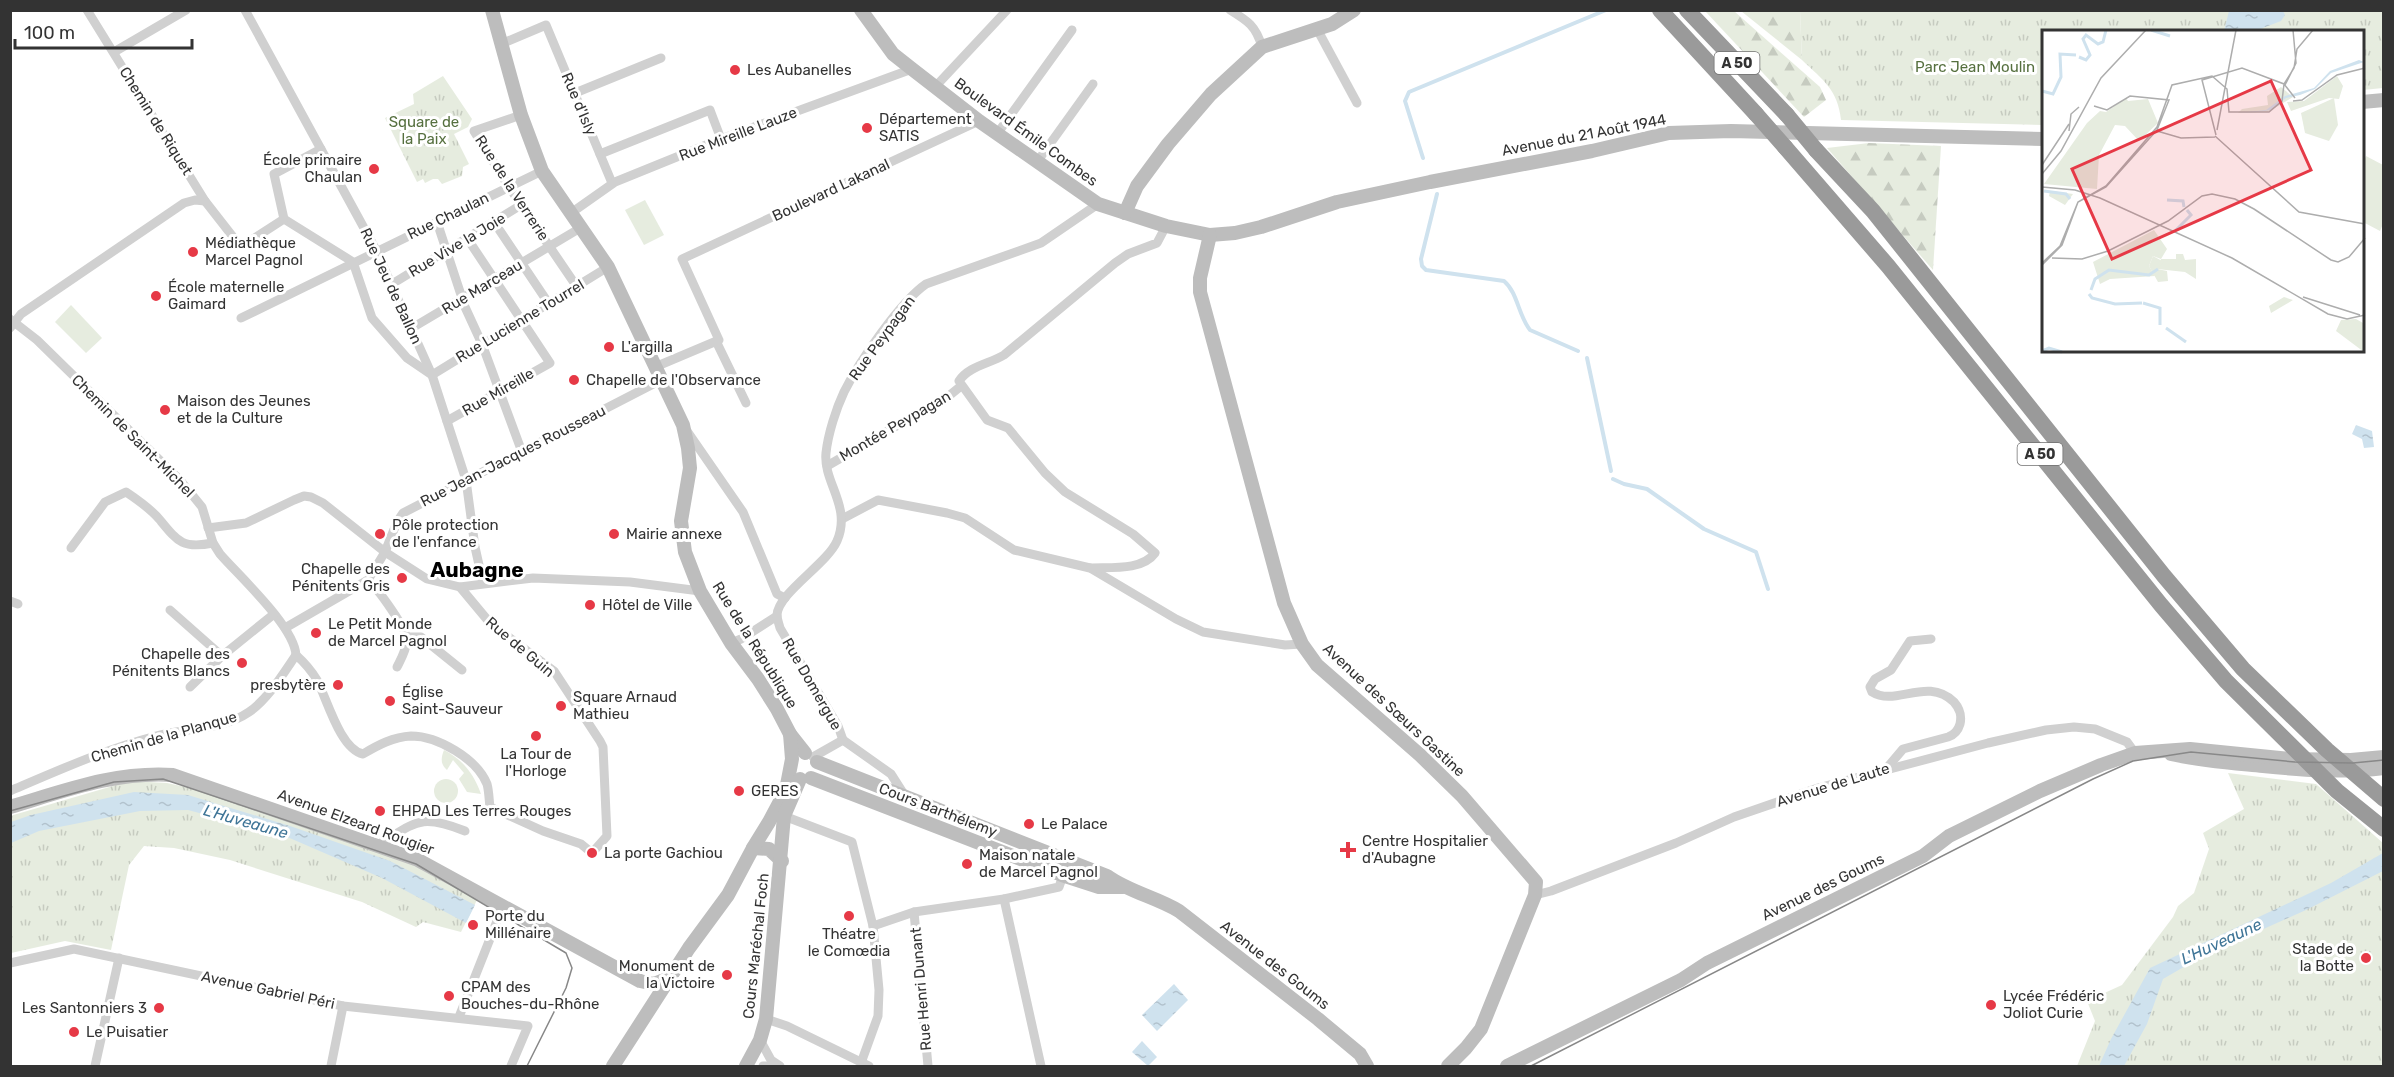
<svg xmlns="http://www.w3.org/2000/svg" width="2394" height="1077" viewBox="0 0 2394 1077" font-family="Rubik,sans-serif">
	<defs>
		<pattern id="forest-firs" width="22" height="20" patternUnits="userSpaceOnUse" patternTransform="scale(1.5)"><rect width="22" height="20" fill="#e6ecdf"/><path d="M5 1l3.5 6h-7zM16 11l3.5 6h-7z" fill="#c6cbc0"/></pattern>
		<pattern id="park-tufts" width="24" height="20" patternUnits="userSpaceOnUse" patternTransform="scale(1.5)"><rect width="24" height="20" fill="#e6ecdf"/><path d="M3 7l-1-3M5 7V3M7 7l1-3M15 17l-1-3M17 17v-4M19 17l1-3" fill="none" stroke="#c6cbc0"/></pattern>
		<pattern id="water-ripples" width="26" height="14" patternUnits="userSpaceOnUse" patternTransform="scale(1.5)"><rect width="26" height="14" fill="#cfe2ee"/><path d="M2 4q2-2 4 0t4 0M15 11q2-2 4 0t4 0" fill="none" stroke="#b2c2cd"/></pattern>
	</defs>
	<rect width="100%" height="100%" fill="#fff"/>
	<g fill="#e6ecdf">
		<path d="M2366,156L2383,165V224L2380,231L2363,222V164Z"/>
		<path d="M645,200L664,235L644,245L625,210Z"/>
		<path d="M71,305L102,338L86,353L55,322Z"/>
		<path d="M444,750C463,760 474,774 481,794L467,792L459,779L464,773L453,760L447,770C440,764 441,758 444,750Z"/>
		<circle cx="446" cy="791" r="12"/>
	</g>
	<g fill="url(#forest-firs)">
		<path d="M1705,11H1734L1820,87L1826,100L1804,117Z"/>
		<path d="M1741,11H1800L1802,60Z"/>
		<path d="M1869,143L1941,146L1933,270L1827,148Z"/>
	</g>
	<g fill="url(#park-tufts)">
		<path d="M1800,11H2383V88L2363,90L2362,32H2043V125L1841,120C1838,90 1823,80 1802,60Z"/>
		<path d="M443,76L472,119L468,127L454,134L469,164L463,167L462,176L442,184L438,179H433L425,183L423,179L417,182L385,118L414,104L413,94Z"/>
		<path d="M2228,773L2316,784L2383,843V1066H2077L2095,1021L2087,1001L2122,985L2173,917L2178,906L2194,893L2209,849L2203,833L2244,809Z"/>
		<path d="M130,781L167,783L209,792L416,866L477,900L461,932L423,922L416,927L362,902L230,860L174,848L144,846L129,865L111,950L65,941L11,953L10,816Z"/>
	</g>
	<g fill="url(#water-ripples)">
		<path d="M2229,11H2283L2285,15L2281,21L2255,31H2224Z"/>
		<path d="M2356,425L2372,431L2374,447L2364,448L2362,439L2352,434Z"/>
		<path d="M134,792L188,795L290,826L390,861L475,905L466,923L382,878L285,836L188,810L140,811L39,831L11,843V822L31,815Z"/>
		<path d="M2383,853V871L2306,910L2201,957L2163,979L2147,1024L2124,1066H2099L2111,1039L2150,968L2331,883Z"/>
		<path d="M1174,984L1188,1000L1157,1031L1142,1015Z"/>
		<path d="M1142,1041L1157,1057L1148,1066L1132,1052Z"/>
	</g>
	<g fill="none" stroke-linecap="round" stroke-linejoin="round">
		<g stroke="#cfe2ee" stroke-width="4">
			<path d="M1423,158L1405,101L1409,92L1606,10"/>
			<path d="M1437,194L1421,259L1422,266L1426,270L1504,281C1518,293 1518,315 1530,330L1578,351"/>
			<path d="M1587,358L1611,471"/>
			<path d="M1613,479L1624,484L1647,489L1704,529L1756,552L1768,589"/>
		</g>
		<g stroke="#d0d0d0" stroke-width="9">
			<path d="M87,10L205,201L237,242L242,245L247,243L284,219L353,262L372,318L407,358L432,375"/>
			<path d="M245,10L376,250L432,375L466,480L475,547L483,583"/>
			<path d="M1230,10C1248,21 1256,26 1262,47"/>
			<path d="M1317,29L1357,103"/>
			<path d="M501,44L546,25L612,183"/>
			<path d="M114,52L186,10"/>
			<path d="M935,87L1007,10"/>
			<path d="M575,93L661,58"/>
			<path d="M521,115L474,131L509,187L577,287"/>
			<path d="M997,134L1072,30"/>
			<path d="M600,154L710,110L721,139"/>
			<path d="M1037,162L1093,84"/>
			<path d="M571,213L615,182L721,139L912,69"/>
			<path d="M284,219L274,174L321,149"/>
			<path d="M437,222L465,307L482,344L522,452"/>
			<path d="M494,222L549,304"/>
			<path d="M392,284L521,205"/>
			<path d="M241,318L542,171"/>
			<path d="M10,319L37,340L180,480L202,507L213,543L220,554C240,577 294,626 296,655"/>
			<path d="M10,328L21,314L184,203L195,200L205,201"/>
			<path d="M412,328L582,227"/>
			<path d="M716,341L746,403"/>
			<path d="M655,367L719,340L682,259L979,121"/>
			<path d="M432,375L608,267"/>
			<path d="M447,421L550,363L467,238"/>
			<path d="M687,431L743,512L777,594L785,598"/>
			<path d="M827,466L950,395L961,386"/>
			<path d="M842,519L878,500L947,513L965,518L1014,550L1090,568L1176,619L1203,632L1285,645L1302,644"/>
			<path d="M208,528L246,523L294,500L304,496L311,497L323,503L385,552L427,579L460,587L533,578L630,582L700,591"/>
			<path d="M71,548L105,502L126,492C138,500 151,509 160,520C178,542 183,549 213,543"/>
			<path d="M1090,568C1110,567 1142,571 1155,553L1133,534L1065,492L1045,473L1008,428L987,420L959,381C969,366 989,364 1004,355L1115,263L1128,254L1157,243L1166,226"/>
			<path d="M368,580C378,589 407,629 407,640C406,651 401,659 397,667"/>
			<path d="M10,601L18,604"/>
			<path d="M170,610L222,656"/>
			<path d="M285,628L368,580L385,552L397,522L403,513L661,380"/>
			<path d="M407,637H421L462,670"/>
			<path d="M731,643L741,639L777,616"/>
			<path d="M296,655C305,663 311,670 317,680C327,699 340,749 363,754C378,745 393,737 411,736C438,736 477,759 487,784C489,791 489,800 490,807L543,831L581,844L592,853L607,836L603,747L600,741L554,671L490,623L460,587"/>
			<path d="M190,687L222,656L274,614"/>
			<path d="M843,740L838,726L780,628C779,624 777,619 777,615C778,593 827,564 837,541C852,506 823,483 826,453C828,434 836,409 844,392C859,362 900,302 926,284L1041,243L1098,204"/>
			<path d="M843,740L891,774L905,796"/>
			<path d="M813,757L843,740"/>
			<path d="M1886,769L1903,749L1948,737C1954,735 1958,731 1960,724C1962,715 1960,709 1954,702C1927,676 1896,707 1872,692L1870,687L1875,679L1891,670L1910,641L1931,639"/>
			<path d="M10,791C59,770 106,749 156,736C186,728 223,730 249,712C268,699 283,674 296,655"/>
			<path d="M784,816L852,842L873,926L879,990L878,1016L861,1063"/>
			<path d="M376,846C417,822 419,813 465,831"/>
			<path d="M1535,895L1551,891L1676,843L1734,817L1818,788L1988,743L2046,730L2074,727L2095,729L2127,742L2135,753"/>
			<path d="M1004,899L1041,1066"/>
			<path d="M914,912L928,1066"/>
			<path d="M873,926L914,912L1004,899L1059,887L1068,861"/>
			<path d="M10,963L74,949L343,1006L528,1026L511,1066"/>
			<path d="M459,1017L503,906"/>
			<path d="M766,1019L787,1026L869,1066"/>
			<path d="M760,1040L771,1060L780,1066"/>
			<path d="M95,1066L119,958"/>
			<path d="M331,1066L343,1006"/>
			<path d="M763,1066H778"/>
		</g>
		<g stroke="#bdbdbd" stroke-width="14">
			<path d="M492,10L521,115L542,171L608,267L683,425L688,448L690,468L681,521L685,552L700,591L731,643L758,679L777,709L790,734L805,753"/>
			<path d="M861,10L893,54L912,69L979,121L1098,204L1166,226L1210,235L1235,233L1261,227L1337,202L1430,182L1592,151L1669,133L1731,131L2043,139"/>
			<path d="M2362,102L2384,100"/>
			<path d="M1125,213L1137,186L1168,144L1211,94L1262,47L1332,24L1354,10"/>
			<path d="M1210,235L1200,278V292L1284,603L1302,644L1317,665L1420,755L1462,796L1536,882L1535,895L1481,1029L1466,1048L1448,1066"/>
			<path d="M2171,754C2201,761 2232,763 2263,766C2303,770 2343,773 2384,768"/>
			<path d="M817,762L1107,876C1129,892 1156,897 1179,911L1318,1019L1360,1054L1367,1066"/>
			<path d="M811,778L1062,875L1099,887H1123"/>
			<path d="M10,807C64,791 116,771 173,775L418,860L640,981L654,984L669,978"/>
			<path d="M753,848L769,849L782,861"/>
			<path d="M613,1066L689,948L728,895L753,848L769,822L786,790L792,759L790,734"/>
			<path d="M746,1066L760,1040L766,1019L784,816L800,779"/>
			<path d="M1507,1066L1681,980L1707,963L1923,856L1949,836L2040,791L2101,765L2135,753L2190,749L2291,759L2351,760L2384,757"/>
		</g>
		<g stroke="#9a9a9a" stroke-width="16">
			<path d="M1660,10L1756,114"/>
			<path d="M1687,10L1787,115"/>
			<path d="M1785,147L1888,266L2161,605L2226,681L2337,791L2384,829"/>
			<path d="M1816,150L1873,211L2164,576L2243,669L2327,750L2384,799"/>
		</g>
		<g stroke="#888" stroke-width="1.5">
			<path d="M10,811L114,782L163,779L416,864L566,953L572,968L566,988L527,1066"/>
			<path d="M1531,1066L2093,779L2133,761L2191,752L2295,762L2353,763L2384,760"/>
		</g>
		<g stroke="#9a9a9a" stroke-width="16">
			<path d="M1756,114L1785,147"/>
			<path d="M1787,115L1816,150"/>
		</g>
	</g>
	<g fill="#e63946" stroke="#fff" stroke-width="2">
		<circle cx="735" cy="70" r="6"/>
		<circle cx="867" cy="128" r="6"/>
		<circle cx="374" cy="169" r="6"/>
		<circle cx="193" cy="252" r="6"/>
		<circle cx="156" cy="296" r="6"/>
		<circle cx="609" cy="347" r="6"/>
		<circle cx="574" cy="380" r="6"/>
		<circle cx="165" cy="410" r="6"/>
		<circle cx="380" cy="534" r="6"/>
		<circle cx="614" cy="534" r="6"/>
		<circle cx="402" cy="578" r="6"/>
		<circle cx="590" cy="605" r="6"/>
		<circle cx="316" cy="633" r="6"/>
		<circle cx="242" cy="663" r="6"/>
		<circle cx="338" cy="685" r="6"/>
		<circle cx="390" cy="701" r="6"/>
		<circle cx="561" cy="706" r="6"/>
		<circle cx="536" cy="736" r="6"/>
		<circle cx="739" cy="791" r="6"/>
		<circle cx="380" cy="811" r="6"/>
		<circle cx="1029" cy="824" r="6"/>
		<path d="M1345 841h6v6h6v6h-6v6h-6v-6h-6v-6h6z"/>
		<circle cx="592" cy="853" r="6"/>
		<circle cx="967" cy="864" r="6"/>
		<circle cx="849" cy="916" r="6"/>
		<circle cx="473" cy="925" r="6"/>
		<circle cx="2366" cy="958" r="6"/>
		<circle cx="727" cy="975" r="6"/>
		<circle cx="449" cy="996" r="6"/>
		<circle cx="1991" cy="1005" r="6"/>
		<circle cx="159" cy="1008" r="6"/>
		<circle cx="74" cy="1032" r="6"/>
	</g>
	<g text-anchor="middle" stroke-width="6" stroke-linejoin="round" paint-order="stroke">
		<g fill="#fff" stroke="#707070" stroke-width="1.5">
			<rect x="1714.5" y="52" width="45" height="22" rx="4.5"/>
			<rect x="2017.5" y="443" width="45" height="22" rx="4.5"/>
		</g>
		<g font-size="14" font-weight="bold" fill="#333">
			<text x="1737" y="68">A 50</text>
			<text x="2040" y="459">A 50</text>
		</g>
		<g font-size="15" fill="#56703f" stroke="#fff">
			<text x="1975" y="72">Parc Jean Moulin</text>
			<text x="424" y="127">Square de<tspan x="424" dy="17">la Paix</tspan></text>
		</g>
		<g font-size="15" fill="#333" stroke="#fff" text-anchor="start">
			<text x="747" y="75">Les Aubanelles</text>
			<text x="879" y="124">Département<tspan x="879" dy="17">SATIS</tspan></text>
			<text x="362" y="165" text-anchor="end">École primaire<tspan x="362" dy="17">Chaulan</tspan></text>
			<text x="205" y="248">Médiathèque<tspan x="205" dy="17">Marcel Pagnol</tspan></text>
			<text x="168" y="292">École maternelle<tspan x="168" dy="17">Gaimard</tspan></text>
			<text x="621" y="352">L'argilla</text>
			<text x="586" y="385">Chapelle de l'Observance</text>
			<text x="177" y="406">Maison des Jeunes<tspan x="177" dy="17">et de la Culture</tspan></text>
			<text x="392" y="530">Pôle protection<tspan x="392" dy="17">de l'enfance</tspan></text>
			<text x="626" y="539">Mairie annexe</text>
			<text x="390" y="574" text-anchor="end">Chapelle des<tspan x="390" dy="17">Pénitents Gris</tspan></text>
			<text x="602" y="610">Hôtel de Ville</text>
			<text x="328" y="629">Le Petit Monde<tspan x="328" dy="17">de Marcel Pagnol</tspan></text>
			<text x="230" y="659" text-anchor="end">Chapelle des<tspan x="230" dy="17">Pénitents Blancs</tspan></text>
			<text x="326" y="690" text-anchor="end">presbytère</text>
			<text x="402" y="697">Église<tspan x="402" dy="17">Saint-Sauveur</tspan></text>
			<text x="573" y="702">Square Arnaud<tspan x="573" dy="17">Mathieu</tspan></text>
			<text x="536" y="759" text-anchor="middle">La Tour de<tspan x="536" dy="17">l'Horloge</tspan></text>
			<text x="751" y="796">GERES</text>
			<text x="392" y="816">EHPAD Les Terres Rouges</text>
			<text x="1041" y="829">Le Palace</text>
			<text x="1362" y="846">Centre Hospitalier<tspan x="1362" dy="17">d'Aubagne</tspan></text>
			<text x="604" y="858">La porte Gachiou</text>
			<text x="979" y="860">Maison natale<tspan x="979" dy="17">de Marcel Pagnol</tspan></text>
			<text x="485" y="921">Porte du<tspan x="485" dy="17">Millénaire</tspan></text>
			<text x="849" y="939" text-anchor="middle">Théatre<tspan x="849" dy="17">le Comœdia</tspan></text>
			<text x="2354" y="954" text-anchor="end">Stade de<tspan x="2354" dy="17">la Botte</tspan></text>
			<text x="715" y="971" text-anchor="end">Monument de<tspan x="715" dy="17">la Victoire</tspan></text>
			<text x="461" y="992">CPAM des<tspan x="461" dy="17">Bouches-du-Rhône</tspan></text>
			<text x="2003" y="1001">Lycée Frédéric<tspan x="2003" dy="17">Joliot Curie</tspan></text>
			<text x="147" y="1013" text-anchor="end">Les Santonniers 3</text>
			<text x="86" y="1037">Le Puisatier</text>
		</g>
		<g font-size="15" fill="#333" stroke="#fff">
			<text transform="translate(579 104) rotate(67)" y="5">Rue d'Isly</text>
			<text transform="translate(156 121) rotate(58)" y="5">Chemin de Riquet</text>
			<text transform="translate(1026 132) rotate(36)" y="5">Boulevard Émile Combes</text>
			<text transform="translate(738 134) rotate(-21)" y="5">Rue Mireille Lauze</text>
			<text transform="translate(1584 135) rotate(-11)" y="5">Avenue du 21 Août 1944</text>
			<text transform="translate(512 188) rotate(57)" y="5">Rue de la Verrerie</text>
			<text transform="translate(831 190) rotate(-25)" y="5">Boulevard Lakanal</text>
			<text transform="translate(448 216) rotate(-26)" y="5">Rue Chaulan</text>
			<text transform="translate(457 245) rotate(-31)" y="5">Rue Vive la Joie</text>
			<text transform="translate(391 286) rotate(65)" y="5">Rue Jeu de Ballon</text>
			<text transform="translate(482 287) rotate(-31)" y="5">Rue Marceau</text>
			<text transform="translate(520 321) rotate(-31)" y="5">Rue Lucienne Tourrel</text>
			<text transform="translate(882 338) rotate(-54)" y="5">Rue Peypagan</text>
			<text transform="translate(498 392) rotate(-30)" y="5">Rue Mireille</text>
			<text transform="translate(895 426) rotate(-30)" y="5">Montée Peypagan</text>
			<text transform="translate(133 436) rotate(45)" y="5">Chemin de Saint-Michel</text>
			<text transform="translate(513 456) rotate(-27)" y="5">Rue Jean-Jacques Rousseau</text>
			<text transform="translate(755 645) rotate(58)" y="5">Rue de la République</text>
			<text transform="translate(520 647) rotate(40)" y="5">Rue de Guin</text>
			<text transform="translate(812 684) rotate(60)" y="5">Rue Domergue</text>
			<text transform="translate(1394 710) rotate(43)" y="5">Avenue des Sœurs Gastine</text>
			<text transform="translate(164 737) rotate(-16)" y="5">Chemin de la Planque</text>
			<text transform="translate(1833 785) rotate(-17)" y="5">Avenue de Laute</text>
			<text transform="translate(938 810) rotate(21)" y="5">Cours Barthélemy</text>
			<text transform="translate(356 822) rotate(20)" y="5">Avenue Elzeard Rougier</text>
			<text transform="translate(1823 887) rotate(-26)" y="5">Avenue des Goums</text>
			<text transform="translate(756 946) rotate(-84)" y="5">Cours Maréchal Foch</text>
			<text transform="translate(1275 965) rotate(38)" y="5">Avenue des Goums</text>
			<text transform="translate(921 989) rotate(-95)" y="5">Rue Henri Dunant</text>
			<text transform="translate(268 990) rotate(12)" y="5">Avenue Gabriel Péri</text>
		</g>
		<g font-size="16" font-style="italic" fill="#3f7597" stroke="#fff">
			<text transform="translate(246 821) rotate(16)" y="6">L'Huveaune</text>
			<text transform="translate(2221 941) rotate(-25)" y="6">L'Huveaune</text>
		</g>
		<g font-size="21" font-weight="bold" fill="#000" stroke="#fff">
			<text x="477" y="577">Aubagne</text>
		</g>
	</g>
	<g transform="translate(2042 30)">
		<rect width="322" height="322" fill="#fff"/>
		<path d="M8,161H10L31,164L23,175L7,166ZM134,224H141L143,230L154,229V249L143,242L115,239L119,229H134Z" fill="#e6ecdf"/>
		<path d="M295,46L301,56L297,69L287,68L249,81L245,72L262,71ZM111,226L122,232L115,239L125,241L126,251L116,252L107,236ZM314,289L321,293L322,322L294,301L299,290Z" fill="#e6ecdf"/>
		<path d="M292,68L296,95L287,111L263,103L259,83Z" fill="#e6ecdf"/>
		<path d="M239,57L251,67L226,82L196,83L200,79L226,75L225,66ZM84,68L86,71L106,69L116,93L97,111L83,96L73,95L57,125L55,159L2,154L45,93L58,81L64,82ZM112,200L125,219L119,229L111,226L107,236L113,246L68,249L58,254L51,232ZM242,267L251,270L229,283L227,276Z" fill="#e6ecdf"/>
		<path d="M317,30L322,32L289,43L273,59L258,65L244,68L229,80L215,82L196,83L224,80L243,66L272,58L288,41Z" fill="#cfe2ee"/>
		<path fill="none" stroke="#cfe2ee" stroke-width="3" d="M109,0L128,6M37,27L44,30L48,25L41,9L44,5L56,14L61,12L64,0M0,61L11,64L19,47L18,24L34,25M2,161L24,164L28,169M125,170L141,171L142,177M134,200L149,185L145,180M49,260L53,249L67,240L107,245L116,239M47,264L50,268L73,274L100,273M101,273L118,278V295M124,298L144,312M0,321L7,318L20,322"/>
		<path fill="none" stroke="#adadad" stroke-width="1.5" d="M243,55L254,33L251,0M251,71L260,70L295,45L323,38M52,76L65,80L88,66L127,70L115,100M175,100L194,0M27,101L29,84L37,77M115,101L139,108L173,107M174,105L160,50L200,38L242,54L253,68M173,106L257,182L323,194M0,135L27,94M0,144L19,121L59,48L104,0M0,157L33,160L58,168L190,228L286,284L305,289L323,285M10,228L40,229L66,221L126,191L160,166L170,164L193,169L212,179L289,230L296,232L307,227L323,208M0,233L18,216L36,172L64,156L115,97L130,55L170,46L185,59L187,82H227L240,71L242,54L252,38L255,19L271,0M0,235L20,215L36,172L64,157L115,100M261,267L318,285"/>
		<path fill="#e63946" fill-opacity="0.15" stroke="#e63946" stroke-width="3" d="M229,51L269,140L70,229L30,139Z"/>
		<rect width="322" height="322" fill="none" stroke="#333" stroke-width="3"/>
	</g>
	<rect width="2394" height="1077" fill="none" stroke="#333333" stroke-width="24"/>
	<path d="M15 39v9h177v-9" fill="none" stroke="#333333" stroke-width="3"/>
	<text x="24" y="39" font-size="18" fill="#333333" stroke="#ffffff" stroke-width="4.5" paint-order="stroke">100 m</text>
</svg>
